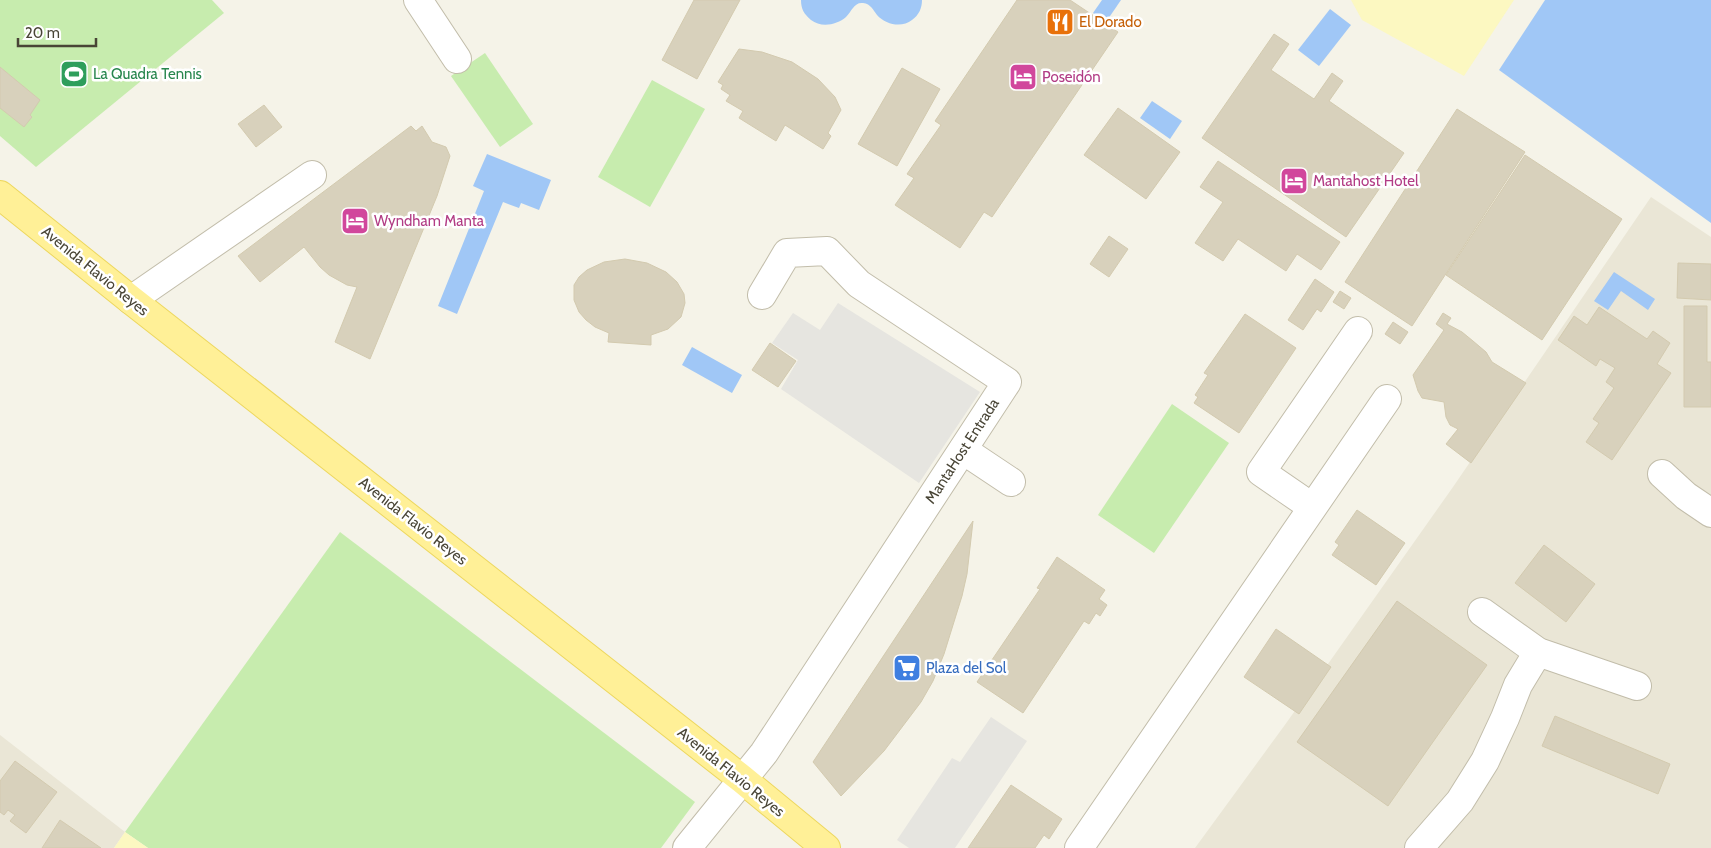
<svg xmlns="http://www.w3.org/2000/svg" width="1711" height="848" viewBox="0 0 1711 848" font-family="Cabin,sans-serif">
	<rect width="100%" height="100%" fill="#f5f3e8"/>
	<g fill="#eae6d6">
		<path d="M1651,197L1711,237V848H1195L1287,722L1453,487Z"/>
		<path d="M0,735L125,832L114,848H0Z"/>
	</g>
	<g fill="#c7ecae">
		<path d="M0,0H212L224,13L36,167L0,136Z"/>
		<path d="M485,53L533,124L500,147L451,76Z"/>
		<path d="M652,80L705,109L650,207L598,177Z"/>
		<path d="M1172,404L1229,443L1154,553L1098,515Z"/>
		<path d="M340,532L695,802L661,848H148L125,832Z"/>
	</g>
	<g fill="#fcf8c1">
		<path d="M1351,0H1514L1464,76L1362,20Z"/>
		<path d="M125,832L148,848H114Z"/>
	</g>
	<g fill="#e6e5e0">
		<path d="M838,303L980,392L919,483L781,389L798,360L772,343L793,313L820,330Z"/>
		<path d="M991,717L1027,741L955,848H909L897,840L952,758L960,762Z"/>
	</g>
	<g fill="#a0c7f6">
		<path d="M801,0H922C922,8 919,15 912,20C902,28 886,25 877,15C873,10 871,4 863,3C854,2 852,11 846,17C837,25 821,28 811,20C804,14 801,9 801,0Z"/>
		<path d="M1102,0H1121L1106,22L1093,13Z"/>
		<path d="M1545,0H1711V223L1499,70Z"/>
		<path d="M1330,9L1351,25L1319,66L1298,50Z"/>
		<path d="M1152,101L1182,121L1170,139L1140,118Z"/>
		<path d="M487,154L551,180L539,210L521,203L519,208L503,202L457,314L438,306L484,191L473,186Z"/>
		<path d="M1614,272L1655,299L1648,310L1621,291L1608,310L1594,301Z"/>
		<path d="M692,347L742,375L732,393L682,365Z"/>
	</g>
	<g fill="#d8d1bc" stroke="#d3caaf">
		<path d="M694,0H740L697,79L662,60Z"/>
		<path d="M1017,0H1070L1118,32L992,217L984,212L960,248L895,205L914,178L907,174L941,125L935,121Z"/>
		<path d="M1274,34L1289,44L1271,70L1314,99L1332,73L1343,81L1329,101L1404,153L1346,237L1202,138Z"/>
		<path d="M739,49L762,52L792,62L818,79L835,97L841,110L828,133L831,136L823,149L785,125L776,141L739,118L743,111L726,101L730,95L721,89L723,85L718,82Z"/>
		<path d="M0,67L40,100L30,115L32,117L24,127L0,108Z"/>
		<path d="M902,68L940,89L897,166L858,144Z"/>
		<path d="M264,105L282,127L256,147L238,124Z"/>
		<path d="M1118,108L1180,152L1146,199L1084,155Z"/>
		<path d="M1457,109L1525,152L1412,326L1345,282Z"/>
		<path d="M411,126L416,131L422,126L432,142L446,147L450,156L437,196L370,359L335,342L357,287L347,285L329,275L320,267L304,247L260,282L238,256Z"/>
		<path d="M1525,155L1622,219L1542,340L1446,275Z"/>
		<path d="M1218,161L1340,242L1321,270L1297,254L1286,271L1238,239L1223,261L1195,243L1223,202L1200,187Z"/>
		<path d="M1109,236L1128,249L1109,277L1090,264Z"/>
		<path d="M625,259L647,263L666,272L677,282L684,294L685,303L681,317L668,329L651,335V345L608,342L609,333L595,327L586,320L579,312L574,300V285L579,277L587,270L604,262Z"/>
		<path d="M1678,263L1711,264V300L1677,298Z"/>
		<path d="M1315,279L1334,292L1321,312L1317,309L1303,330L1288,320Z"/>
		<path d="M1340,291L1351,298L1344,309L1333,302Z"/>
		<path d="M1684,306H1707V362H1711V407H1684Z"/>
		<path d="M1599,307L1647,339L1653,331L1670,343L1657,364L1671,373L1612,460L1586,442L1599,423L1593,419L1614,388L1606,382L1615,368L1600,359L1596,366L1558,340L1574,316L1587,325Z"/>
		<path d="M1443,313L1451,318L1447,324L1462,332L1473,341L1486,352L1492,362L1526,383L1471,463L1446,444L1458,429L1450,425L1446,417L1444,402L1422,398L1418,391L1413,375L1444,330L1436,324Z"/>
		<path d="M1245,314L1296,348L1239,433L1194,403L1198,397L1195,395L1208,375L1204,373Z"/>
		<path d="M1393,322L1408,332L1400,344L1385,334Z"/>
		<path d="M770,343L796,361L778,387L752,370Z"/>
		<path d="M1357,510L1405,543L1376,585L1332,555L1339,545L1335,542Z"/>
		<path d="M973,521L967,574L962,596L944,654L933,681L921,702L884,751L841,796L813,762Z"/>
		<path d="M1544,545L1595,584L1566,622L1515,583Z"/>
		<path d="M1057,557L1105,590L1099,599L1107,605L1100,616L1096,613L1089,624L1084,621L1023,713L977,682L1040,589L1037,588Z"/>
		<path d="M1397,601L1487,665L1388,806L1297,742Z"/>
		<path d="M1276,629L1331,667L1299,714L1244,677Z"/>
		<path d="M1555,716L1670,764L1658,794L1542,746Z"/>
		<path d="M15,761L57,792L26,833L10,821L15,815L8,810L4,815L0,812V781Z"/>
		<path d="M1011,785L1062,819L1049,839L1044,835L1035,848H968Z"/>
		<path d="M60,820L101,848H42Z"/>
	</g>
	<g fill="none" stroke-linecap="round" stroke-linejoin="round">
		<defs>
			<g id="minor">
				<path d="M418,0L457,59"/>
				<path d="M131,300L312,175"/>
				<path d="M963,450L1011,482"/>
				<path d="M1662,474L1686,496L1711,513"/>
				<path d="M1312,507L1261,472L1358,331"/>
				<path d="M1482,612L1538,652L1637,686"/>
				<path d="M687,848L764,753L1007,382L859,284L827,251L787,253L762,295"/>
				<path d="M1079,848L1387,399"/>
				<path d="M1419,848L1460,801L1485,761L1505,718L1518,685L1538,652"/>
			</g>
			<path id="major" d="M0,195L131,300L742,779L826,848"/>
		</defs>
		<use href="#minor" stroke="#c2bdaa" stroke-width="30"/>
		<use href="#major" stroke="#edd75e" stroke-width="30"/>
		<use href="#minor" stroke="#fff" stroke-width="28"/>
		<use href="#major" stroke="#fff097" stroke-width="28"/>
	</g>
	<defs>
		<symbol id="restaurant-square" viewBox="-11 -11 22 22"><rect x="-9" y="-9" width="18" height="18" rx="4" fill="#e8710a" stroke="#fff"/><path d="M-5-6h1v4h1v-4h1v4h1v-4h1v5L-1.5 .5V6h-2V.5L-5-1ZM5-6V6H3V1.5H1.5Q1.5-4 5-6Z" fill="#fff"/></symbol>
		<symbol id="stadium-square" viewBox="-11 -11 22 22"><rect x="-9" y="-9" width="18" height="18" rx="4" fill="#2e9e5b" stroke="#fff"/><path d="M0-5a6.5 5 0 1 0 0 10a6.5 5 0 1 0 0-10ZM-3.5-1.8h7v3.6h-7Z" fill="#fff"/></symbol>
		<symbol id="hotel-square" viewBox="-11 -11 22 22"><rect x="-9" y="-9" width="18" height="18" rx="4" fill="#d1479c" stroke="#fff"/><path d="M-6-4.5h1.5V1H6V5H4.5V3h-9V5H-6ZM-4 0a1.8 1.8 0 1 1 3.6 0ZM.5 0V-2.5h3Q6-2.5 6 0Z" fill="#fff"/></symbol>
		<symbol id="supermarket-square" viewBox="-11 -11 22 22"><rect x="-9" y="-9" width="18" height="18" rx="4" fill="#3f7fe0" stroke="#fff"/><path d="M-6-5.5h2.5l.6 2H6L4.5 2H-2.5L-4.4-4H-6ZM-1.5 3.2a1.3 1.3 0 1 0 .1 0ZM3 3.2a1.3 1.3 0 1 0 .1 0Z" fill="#fff"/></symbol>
	</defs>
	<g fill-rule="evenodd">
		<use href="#restaurant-square" x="1044" y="6" width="32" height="32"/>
		<use href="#stadium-square" x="58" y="58" width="32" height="32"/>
		<use href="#hotel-square" x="1007" y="61" width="32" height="32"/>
		<use href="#hotel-square" x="1278" y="165" width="32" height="32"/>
		<use href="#hotel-square" x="339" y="205" width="32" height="32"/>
		<use href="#supermarket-square" x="891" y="652" width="32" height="32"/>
	</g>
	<g text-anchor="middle" stroke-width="5" stroke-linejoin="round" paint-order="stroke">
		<g font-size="15" fill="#c56008" stroke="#fff" text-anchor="start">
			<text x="1079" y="27">El Dorado</text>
		</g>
		<g font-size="15" fill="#27864d" stroke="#fff" text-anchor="start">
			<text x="93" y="79">La Quadra Tennis</text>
		</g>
		<g font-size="15" fill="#b23c85" stroke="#fff" text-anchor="start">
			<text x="1042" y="82">Poseidón</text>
			<text x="1313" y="186">Mantahost Hotel</text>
			<text x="374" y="226">Wyndham Manta</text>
		</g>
		<g font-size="15" fill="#494536" stroke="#fff">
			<text transform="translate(95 271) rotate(39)" y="5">Avenida Flavio Reyes</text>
			<text transform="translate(962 451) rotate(-57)" y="5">MantaHost Entrada</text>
			<text transform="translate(413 521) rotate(38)" y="5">Avenida Flavio Reyes</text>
			<text transform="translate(731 772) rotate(39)" y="5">Avenida Flavio Reyes</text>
		</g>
		<g font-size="15" fill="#366cbe" stroke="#fff" text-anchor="start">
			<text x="926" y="673">Plaza del Sol</text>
		</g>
	</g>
	<path d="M18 38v8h78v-8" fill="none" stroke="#494536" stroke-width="2.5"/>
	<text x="25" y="38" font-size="15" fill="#494536" stroke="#ffffff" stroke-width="4" paint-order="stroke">20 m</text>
</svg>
